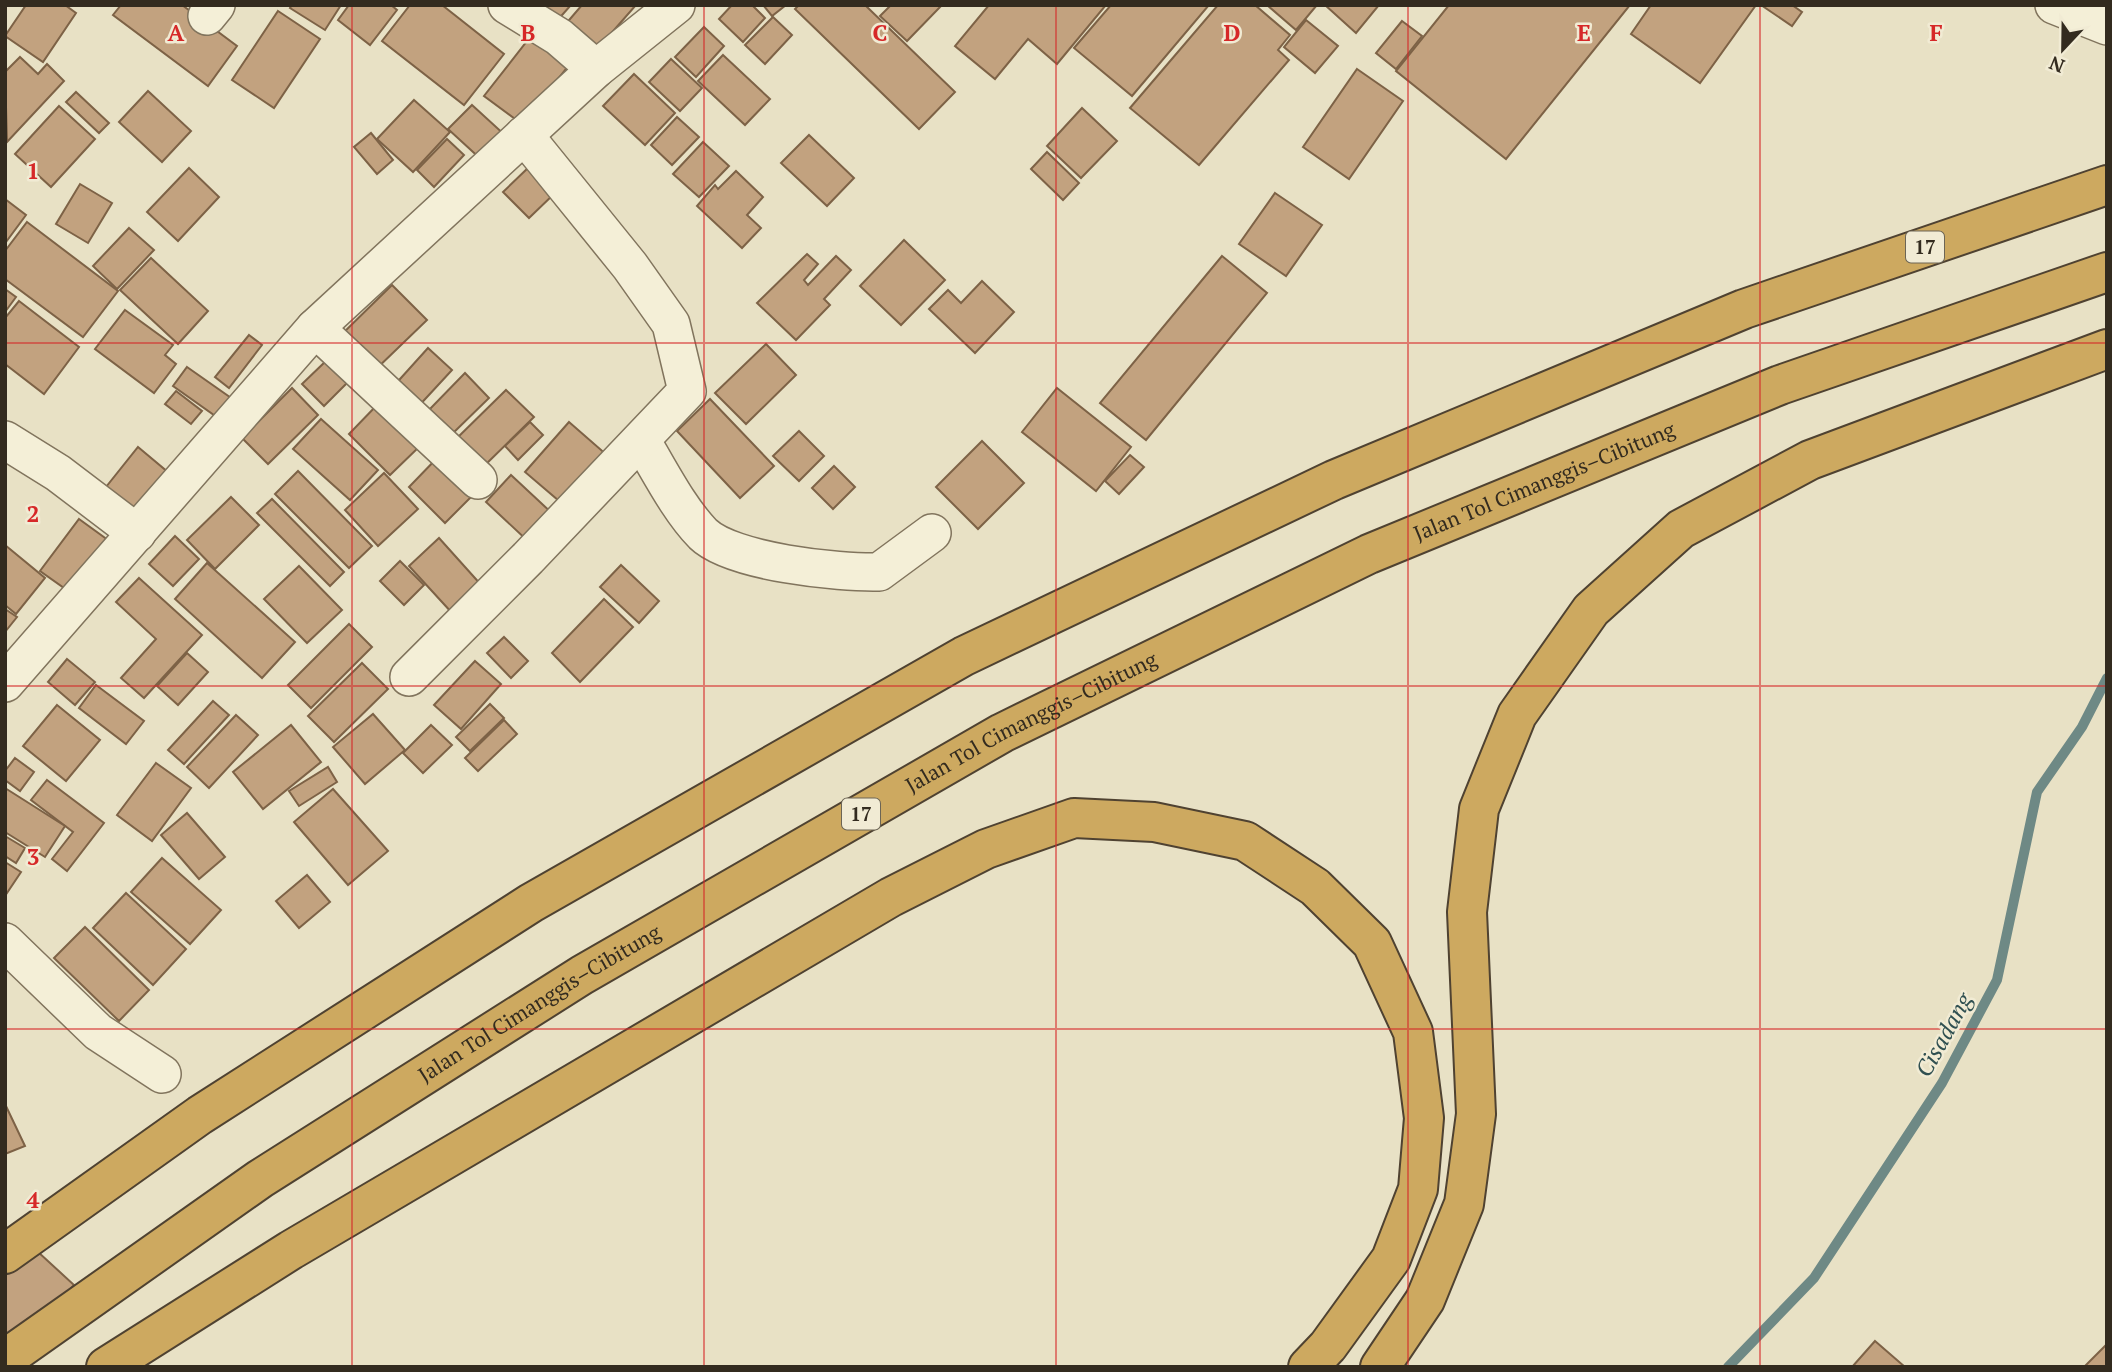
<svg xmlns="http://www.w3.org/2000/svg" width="2112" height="1372" viewBox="0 0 2112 1372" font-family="'PT Serif',serif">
	<rect width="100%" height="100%" fill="#e8e1c5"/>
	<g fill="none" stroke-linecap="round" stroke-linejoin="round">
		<path stroke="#6e8985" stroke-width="10" d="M1728,1367L1814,1278L1942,1083L1997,980L2037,792L2082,727L2107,678"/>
	</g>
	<g fill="#c2a27f" stroke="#7d6246" stroke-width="2">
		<path d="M26,5H65L76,13L43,62L5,36Z"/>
		<path d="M121,5H182L237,46L208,86L113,15Z"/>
		<path d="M292,5H341L325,30L290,8Z"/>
		<path d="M349,5H391L397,10L370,45L338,20Z"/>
		<path d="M410,5H442L504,54L464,105L382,41Z"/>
		<path d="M536,5H571L555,23Z"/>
		<path d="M582,5H636L594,53L564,26Z"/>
		<path d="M732,5H752L765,18L743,42L719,19Z"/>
		<path d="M763,5H786L772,16Z"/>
		<path d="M799,5H865L955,92L919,129L795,9Z"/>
		<path d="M891,5H942L907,41L880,16Z"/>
		<path d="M989,5H1106L1057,64L1028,39L995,79L955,46Z"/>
		<path d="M1111,5H1209L1132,96L1074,48Z"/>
		<path d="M1218,5H1255L1290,35L1278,50L1289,60L1199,165L1130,108Z"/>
		<path d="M1267,5H1317L1296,30Z"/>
		<path d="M1325,5H1379L1356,33Z"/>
		<path d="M1449,5H1630L1506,159L1396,71Z"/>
		<path d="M1651,5H1756L1700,83L1631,34Z"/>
		<path d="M1761,5H1792L1802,12L1792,26Z"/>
		<path d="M278,11L320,39L274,108L232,80Z"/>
		<path d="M773,17L792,35L765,64L745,45Z"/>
		<path d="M1306,20L1338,46L1315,73L1284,47Z"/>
		<path d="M1402,21L1422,36L1396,69L1376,53Z"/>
		<path d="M704,27L724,46L696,77L675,57Z"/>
		<path d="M531,36L569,65L522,124L484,96Z"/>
		<path d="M723,55L770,99L745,125L698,81Z"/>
		<path d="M20,57L38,74L47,64L64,81L7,142L5,72Z"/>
		<path d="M671,59L702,88L680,111L649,82Z"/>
		<path d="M1357,69L1403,101L1349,179L1303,147Z"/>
		<path d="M634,74L675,113L645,145L603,106Z"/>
		<path d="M148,91L191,131L162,162L119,122Z"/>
		<path d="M76,92L109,123L99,133L66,102Z"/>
		<path d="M414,100L450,132L413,172L377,139Z"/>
		<path d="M472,105L507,137L484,162L448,129Z"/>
		<path d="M59,106L95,139L51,187L15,154Z"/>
		<path d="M1082,108L1117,141L1081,178L1047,146Z"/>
		<path d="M677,117L699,137L672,165L651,145Z"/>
		<path d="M371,133L393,160L377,174L354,147Z"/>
		<path d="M809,135L854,178L827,206L781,163Z"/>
		<path d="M447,139L464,155L434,187L417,170Z"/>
		<path d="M703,142L729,166L699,197L673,174Z"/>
		<path d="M1047,152L1079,183L1063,200L1031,169Z"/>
		<path d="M529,167L555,193L529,218L503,192Z"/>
		<path d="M189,168L219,197L178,241L147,212Z"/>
		<path d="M736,171L763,197L747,215L761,228L742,248L697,206L715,185L718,189Z"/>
		<path d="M80,184L112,203L88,243L56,224Z"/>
		<path d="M1275,193L1322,225L1286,276L1239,244Z"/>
		<path d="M5,199L26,215L6,242L5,241Z"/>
		<path d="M27,222L118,291L83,337L5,279V251Z"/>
		<path d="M129,228L154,250L117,289L93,266Z"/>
		<path d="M904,240L945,280L901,325L860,286Z"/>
		<path d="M807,254L818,264L804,280L808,285L836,256L851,270L824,299L830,305L796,340L757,303Z"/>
		<path d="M1222,256L1267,293L1146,440L1100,403Z"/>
		<path d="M151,258L208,311L178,344L120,290Z"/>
		<path d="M982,281L1014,312L975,353L929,309L948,290L961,303Z"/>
		<path d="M392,285L427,320L372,373L338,338Z"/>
		<path d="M5,289L16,297L5,312Z"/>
		<path d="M19,301L79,347L44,394L5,364V318Z"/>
		<path d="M125,310L173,345L165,355L176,364L154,393L95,349Z"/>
		<path d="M249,335L262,345L229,388L215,377Z"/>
		<path d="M766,344L796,375L746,424L715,393Z"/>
		<path d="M428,348L452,370L415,410L391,389Z"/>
		<path d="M327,360L349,381L324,406L302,384Z"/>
		<path d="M187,367L234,400L221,420L173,386Z"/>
		<path d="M465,373L489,398L449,437L426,413Z"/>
		<path d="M292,388L318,415L268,464L242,438Z"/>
		<path d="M1057,388L1131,447L1096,491L1022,432Z"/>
		<path d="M506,390L534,417L482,468L454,441Z"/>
		<path d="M176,391L202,411L191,424L165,404Z"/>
		<path d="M710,399L774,466L740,498L677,431Z"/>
		<path d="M379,403L421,445L390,475L349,434Z"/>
		<path d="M321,419L378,470L350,500L293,449Z"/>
		<path d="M530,422L543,435L518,460L505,446Z"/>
		<path d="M569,422L608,456L565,506L525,472Z"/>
		<path d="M799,431L824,456L799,481L773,456Z"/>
		<path d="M982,441L1024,483L978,529L936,487Z"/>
		<path d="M138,447L169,473L138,512L106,487Z"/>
		<path d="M440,455L477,491L445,523L409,487Z"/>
		<path d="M1130,455L1144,467L1119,494L1105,481Z"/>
		<path d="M834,466L855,487L833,509L812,488Z"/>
		<path d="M298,471L372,546L349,568L275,494Z"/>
		<path d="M384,473L418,509L378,546L345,510Z"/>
		<path d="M511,475L555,516L530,543L486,502Z"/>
		<path d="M231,497L259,525L215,569L187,540Z"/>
		<path d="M272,499L344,572L330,586L257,513Z"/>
		<path d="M79,519L112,543L74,595L40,571Z"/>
		<path d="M175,536L199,559L173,586L149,564Z"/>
		<path d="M439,538L483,587L453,614L409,566Z"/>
		<path d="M5,545L45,578L16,614L5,605Z"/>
		<path d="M400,561L424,585L404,605L380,581Z"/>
		<path d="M207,563L295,642L262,678L175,599Z"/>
		<path d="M621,565L659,601L639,623L600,587Z"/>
		<path d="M299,566L342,610L307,643L264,599Z"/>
		<path d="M139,578L202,635L144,698L121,678L156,639L116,602Z"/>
		<path d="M604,599L633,627L580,682L552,653Z"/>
		<path d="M5,609L17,617L5,632Z"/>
		<path d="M349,624L372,647L311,708L288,685Z"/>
		<path d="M504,637L528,661L511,678L487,653Z"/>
		<path d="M187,653L208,672L178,705L157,686Z"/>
		<path d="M67,659L95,682L75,705L48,682Z"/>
		<path d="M475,661L501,684L461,729L434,705Z"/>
		<path d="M362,663L388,689L334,742L308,716Z"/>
		<path d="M96,685L144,721L126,744L79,708Z"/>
		<path d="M213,701L229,715L184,764L168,750Z"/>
		<path d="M490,704L504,718L470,751L456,737Z"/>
		<path d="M57,705L100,740L66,781L23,746Z"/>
		<path d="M373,714L405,750L365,784L333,747Z"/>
		<path d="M236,715L258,735L209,788L187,767Z"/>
		<path d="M504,720L517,734L478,771L465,758Z"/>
		<path d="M291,725L321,762L263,809L233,772Z"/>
		<path d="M431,725L452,745L423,773L403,753Z"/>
		<path d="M15,758L34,772L20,791L5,780V771Z"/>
		<path d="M156,763L191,788L152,841L117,815Z"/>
		<path d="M328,767L337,782L299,806L289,791Z"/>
		<path d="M47,780L104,823L67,871L52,859L73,832L31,800Z"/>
		<path d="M5,788L65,826L45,857L5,832Z"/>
		<path d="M333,789L388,851L348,885L294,822Z"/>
		<path d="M187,813L225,857L199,879L161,835Z"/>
		<path d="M5,836L25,848L16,863L5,856Z"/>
		<path d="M162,858L221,910L190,944L131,892Z"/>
		<path d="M5,862L21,872L5,896Z"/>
		<path d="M307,875L330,902L299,928L276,901Z"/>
		<path d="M126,893L186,949L153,985L93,928Z"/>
		<path d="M85,927L149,990L119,1021L54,958Z"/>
		<path d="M5,1104L25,1146L5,1154Z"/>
		<path d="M25,1240L74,1285L25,1338L5,1344V1261Z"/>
		<path d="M1875,1341L1905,1367H1852Z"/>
		<path d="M2107,1344V1367H2084Z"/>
	</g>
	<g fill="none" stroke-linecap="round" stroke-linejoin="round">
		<defs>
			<g id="minor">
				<path d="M507,5L559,37L596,69"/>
				<path d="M2054,5L2107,26"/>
				<path d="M207,16L216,5"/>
				<path d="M315,328L478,480"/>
				<path d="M5,440L58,473L137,533"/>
				<path d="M641,440C660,471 678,508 703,534C732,562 838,573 879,572L932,533"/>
				<path d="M409,677L528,558L687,391L671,324L630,266L524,135"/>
				<path d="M5,683L315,328L596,69L676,5"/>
				<path d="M5,942L98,1032L162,1074"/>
			</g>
			<g id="highway">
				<path d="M5,1254L200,1115L531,903L964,656L1334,480L1744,309L2107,185"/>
				<path id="s1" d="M5,1359L260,1179L582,975L1002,733L1369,554L1780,385L2107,272"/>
				<path d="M106,1367L291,1250L891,897L986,849L1074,818L1154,822L1245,841L1315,887L1372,943L1413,1032L1424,1118L1418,1189L1391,1259L1328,1346L1308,1367"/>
				<path d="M1380,1367L1425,1300L1464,1204L1476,1114L1467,912L1479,809L1517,715L1591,610L1681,529L1810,460L2107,349"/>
			</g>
		</defs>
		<use href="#minor" stroke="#81745d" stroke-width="40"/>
		<use href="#highway" stroke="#4f4231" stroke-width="42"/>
		<use href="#minor" stroke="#f4efd7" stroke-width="37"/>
		<use href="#highway" stroke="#cda960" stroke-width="38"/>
	</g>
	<path fill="none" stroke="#d62828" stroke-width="2" stroke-opacity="0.55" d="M352,5V1367M704,5V1367M1056,5V1367M1408,5V1367M1760,5V1367M5,343H2107M5,686H2107M5,1029H2107"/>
	<g text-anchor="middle" stroke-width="5" stroke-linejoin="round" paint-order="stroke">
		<g fill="#f1ebd4" stroke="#6c6555" stroke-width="2">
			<rect x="1906" y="231.5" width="38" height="31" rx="5"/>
			<rect x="842" y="798.5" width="38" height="31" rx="5"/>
		</g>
		<g font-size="19" font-weight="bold" fill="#332b1f">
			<text x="1925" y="254">17</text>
			<text x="861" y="821">17</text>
		</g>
		<g font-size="21" fill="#332b1f" stroke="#f1ebd4">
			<text dy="7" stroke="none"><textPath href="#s1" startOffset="1776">Jalan Tol Cimanggis–Cibitung</textPath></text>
			<text dy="7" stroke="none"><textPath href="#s1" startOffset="1209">Jalan Tol Cimanggis–Cibitung</textPath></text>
			<text dy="7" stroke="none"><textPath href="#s1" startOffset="642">Jalan Tol Cimanggis–Cibitung</textPath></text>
		</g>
		<g font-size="23" font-style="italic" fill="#305051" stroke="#f1ebd4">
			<text transform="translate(1944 1035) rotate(-61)" y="8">Cisadang</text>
		</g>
	</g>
	<g font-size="23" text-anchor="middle" font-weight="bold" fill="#d62828" stroke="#f1ebd4" stroke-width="5" stroke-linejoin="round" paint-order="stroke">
		<text x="176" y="41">A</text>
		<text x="528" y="41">B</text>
		<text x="880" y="41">C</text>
		<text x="1232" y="41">D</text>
		<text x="1584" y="41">E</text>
		<text x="1936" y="41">F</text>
		<text x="33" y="179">1</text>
		<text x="33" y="522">2</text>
		<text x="33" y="865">3</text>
		<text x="33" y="1208">4</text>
	</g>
	<rect width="2112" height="1372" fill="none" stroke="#332b1f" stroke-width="14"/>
	<g transform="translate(2063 49) rotate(202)" stroke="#f1ebd4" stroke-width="5" paint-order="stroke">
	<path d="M0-5L12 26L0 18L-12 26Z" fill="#332b1f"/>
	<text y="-10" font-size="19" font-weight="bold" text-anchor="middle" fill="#332b1f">N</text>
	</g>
</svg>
